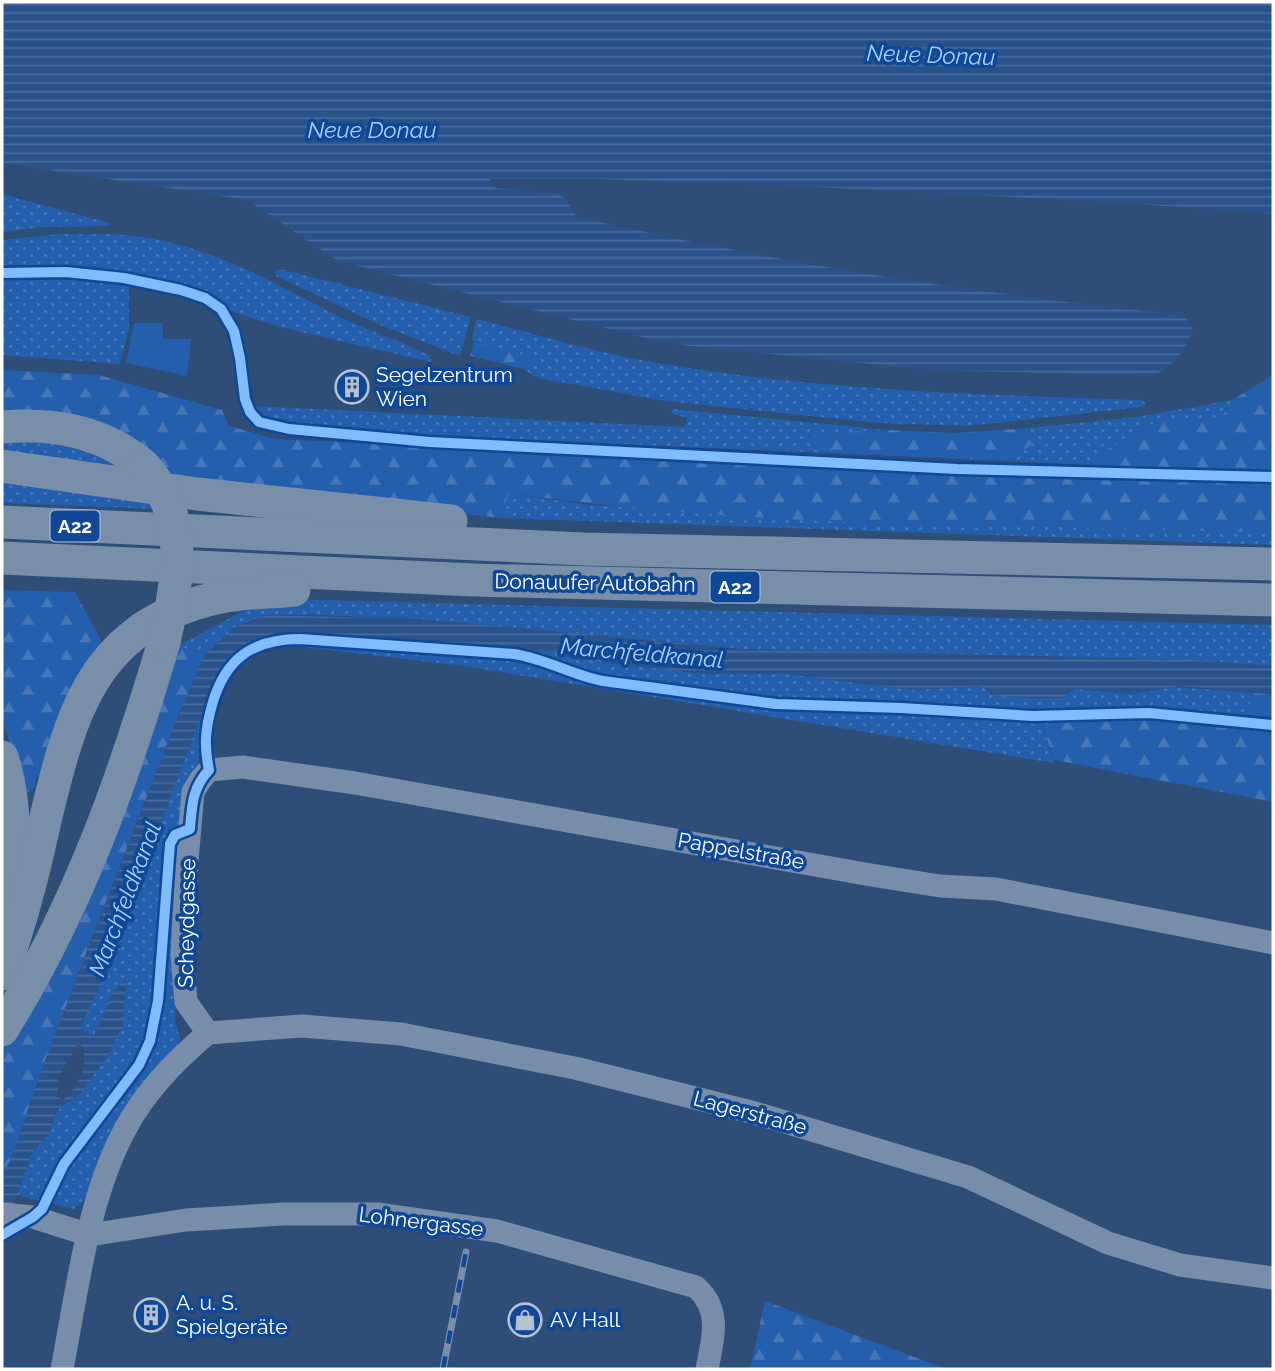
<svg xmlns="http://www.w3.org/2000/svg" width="1275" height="1371" viewBox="0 0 1275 1371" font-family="Raleway,sans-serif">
	<defs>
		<pattern id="grass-dots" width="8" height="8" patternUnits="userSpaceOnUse" patternTransform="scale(1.75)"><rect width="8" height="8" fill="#245fad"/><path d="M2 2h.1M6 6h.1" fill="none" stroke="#4577b9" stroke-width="1.8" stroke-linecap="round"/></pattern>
		<pattern id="forest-firs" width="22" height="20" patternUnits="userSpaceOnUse" patternTransform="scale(1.75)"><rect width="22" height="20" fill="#245fad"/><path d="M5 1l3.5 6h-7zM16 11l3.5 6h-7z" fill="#4577b9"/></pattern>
		<pattern id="water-rules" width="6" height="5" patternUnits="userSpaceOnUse" patternTransform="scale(1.75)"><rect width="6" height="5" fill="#29528b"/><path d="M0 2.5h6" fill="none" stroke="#496c9c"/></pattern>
	</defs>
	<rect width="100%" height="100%" fill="#2e4d77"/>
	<g fill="url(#grass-dots)">
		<path d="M2,194L110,223L109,226L41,227L2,232Z"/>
		<path d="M59,234C84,235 110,233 134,236C211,245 275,284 342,318C371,332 402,341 430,356L431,362L276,326L223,308L211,297L182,285L128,275L51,267L2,266V240Z"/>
		<path d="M280,269L471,317L460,356L380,325L276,276L275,272Z"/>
		<path d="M46,275L129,285V329L120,364L2,355V276Z"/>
		<path d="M476,319C536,334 596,353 657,363C817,390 981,395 1143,400L1145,403L1143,407L967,426L879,423L665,401L538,378L528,356L472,341Z"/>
		<path d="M1232,400L1222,417L1152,424L1099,454L1093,465L1003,461L1030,446L1034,438L1028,428L1136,417Z"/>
		<path d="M252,406L685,427L687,418L671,413L672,409L888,430L819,433L815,448L830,453L370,433L284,422L265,416Z"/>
		<path d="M2,436L66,437L136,473L2,457Z"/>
		<path d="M2,475L155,499L159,509L2,503Z"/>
		<path d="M507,493L590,505L980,528L1019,523L1091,529L1273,532V545L501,518Z"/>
		<path d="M282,599L1273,625V666L1190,660L743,649L418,619L317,615H266L235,627L205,654L178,646L264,600Z"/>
		<path d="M270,636H314L554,651L572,659L706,674H786L912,690L981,686L1062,698L1075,689L1132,694L1175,687L1253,693L1242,730L1133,717L1042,726L1054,763L464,666L294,646L270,648L253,655L223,684L209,745C212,728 212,706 218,690C230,659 258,646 288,642L522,658L546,665L572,680L587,681L583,674L538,655L306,638L270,639L248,648L224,670L210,704L181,844L175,956V1020L180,1039L173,1057L88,1197L73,1209L17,1195L33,1151L49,1135L55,1116L59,1109L81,1093L122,1028L127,983L94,1035H89L81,1029C85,1012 94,999 101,984C115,951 132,917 138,882L207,701L223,668L244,647Z"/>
	</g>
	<g fill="url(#forest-firs)">
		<path d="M474,341L528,356L538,378L523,369L470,356Z"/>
		<path d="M2,370L99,375L222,410L229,426L276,439L989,472L1273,482V532L1091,529L1019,523L980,528C822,521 664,516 508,493L501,518L174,482L2,414Z"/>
		<path d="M1273,375V471L1093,465L1099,454L1152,424L1222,417L1232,400Z"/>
		<path d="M1028,428L1034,438L1030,446L1003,461L830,453L815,448L810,442L819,433L888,430L955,433Z"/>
		<path d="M2,590L75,592L103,644L46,774L36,777L35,787L28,792L26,790V780L22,779L18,774L10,741L2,721Z"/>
		<path d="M178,646L205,654L178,716L93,935L39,1077L11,1160L2,1174V1048L50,964Z"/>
		<path d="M1253,693L1273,694V802L1054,760L1042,725L1133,717L1241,730Z"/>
		<path d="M765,1301L946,1369H750Z"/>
	</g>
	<path fill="#245fad" d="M134,323H163V339H191L187,376L126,363Z"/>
	<g fill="url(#water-rules)" fill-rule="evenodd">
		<path d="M2,2H1273V214L1124,203L797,186L598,179H491L490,182L496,188L560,194C571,201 568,210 578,217C778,263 979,294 1183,315L1190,322L1193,331C1185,352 1172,368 1151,376L931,370L690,346L653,340L338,261L247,200L2,163Z"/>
		<path d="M266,615L418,619L743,649L1190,660L1273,666V694L1179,686L1132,694L1075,689L1062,698H1021L992,695L981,686L912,690L786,674H706L572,659L554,651L314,636H270L244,647L223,668L207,701L138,882L120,950L83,1018L81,1028L89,1035H94L115,989L125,980L127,983L122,1028L107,1057L81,1093L59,1109L55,1116L49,1135L33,1151L17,1195L2,1222V1174L11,1160L39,1077L178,716L205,654L235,627ZM77,1045L82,1046C89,1065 78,1088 63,1100L58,1097V1079Z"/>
	</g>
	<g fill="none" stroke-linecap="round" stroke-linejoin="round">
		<g stroke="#778da9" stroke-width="23">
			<path d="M208,1033L186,1002L182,955L187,861L193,792L201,779L209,770L243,767L355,783L871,875L940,886L996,889L1273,943"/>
			<path d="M208,1033L302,1026L401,1034L575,1068L755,1113L968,1177L1108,1243L1180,1265L1273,1278"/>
			<path d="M2,1214L33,1217L89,1235L186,1220L284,1214H377L497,1231L696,1287C722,1310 713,1339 707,1369"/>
			<path d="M62,1369C77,1292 88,1195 127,1126C146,1091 177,1059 208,1033"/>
		</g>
		<g stroke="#798ea9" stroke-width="33">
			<path d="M2,427C54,423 103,431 144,466"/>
			<path d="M2,466L197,494L451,521"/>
			<path d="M2,522L584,549L1273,564"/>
			<path d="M2,558L474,580L1273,600"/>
			<path d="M2,757C18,806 15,860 2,910"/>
			<path d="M2,974C20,926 33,876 44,825C69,722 88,633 204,601C234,592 264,593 294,590"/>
			<path d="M2,1030C78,908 124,778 164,642"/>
		</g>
		<defs>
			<path id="rail" d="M443,1369L466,1252"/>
		</defs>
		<use href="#rail" stroke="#798ea9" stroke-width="7"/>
		<use href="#rail" stroke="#0f4896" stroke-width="4.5" stroke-dasharray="13" stroke-linecap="butt"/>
		<path stroke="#798ea9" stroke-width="33" d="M144,466C191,518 178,578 164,642"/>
		<defs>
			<g id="cycleway">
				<path d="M2,273L66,272L124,278L181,290L205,298L221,309L234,331L240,358L245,399L250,412L259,422L289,429L430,442L957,469L1273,477"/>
				<path d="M2,1235L33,1217L42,1209L64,1164L139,1065L150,1041L158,1001L170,844L175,835L190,829C192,806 192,788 209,770C204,746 205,730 212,705C225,659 252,639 300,639L514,654C546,659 572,675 603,681L776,704L901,708L1033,716L1149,713L1273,725"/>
			</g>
		</defs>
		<use href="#cycleway" stroke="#0f4896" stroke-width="15"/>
		<use href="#cycleway" stroke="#80bcff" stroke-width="10"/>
	</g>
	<defs>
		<symbol id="building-ring" viewBox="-11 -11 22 22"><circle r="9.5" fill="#0f4896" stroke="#b6c1cf" stroke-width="1.5"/><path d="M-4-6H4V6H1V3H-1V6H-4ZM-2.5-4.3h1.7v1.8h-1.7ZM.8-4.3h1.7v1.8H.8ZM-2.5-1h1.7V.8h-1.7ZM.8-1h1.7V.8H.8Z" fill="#b6c1cf"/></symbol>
		<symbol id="shop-ring" viewBox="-11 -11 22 22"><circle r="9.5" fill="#0f4896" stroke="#b6c1cf" stroke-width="1.5"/><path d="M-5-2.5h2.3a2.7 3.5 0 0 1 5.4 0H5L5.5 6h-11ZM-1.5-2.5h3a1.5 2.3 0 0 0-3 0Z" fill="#b6c1cf"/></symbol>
	</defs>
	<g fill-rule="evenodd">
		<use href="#building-ring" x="333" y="368" width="38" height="38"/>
		<use href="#building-ring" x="132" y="1296" width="38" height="38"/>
		<use href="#shop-ring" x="506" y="1301" width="38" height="38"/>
	</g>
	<g text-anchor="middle" stroke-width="7" stroke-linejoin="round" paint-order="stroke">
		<g fill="#0f4896" stroke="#b7c8e0" stroke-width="2">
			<rect x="50.5" y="510.5" width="49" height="31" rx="5"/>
			<rect x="710.5" y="571.5" width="49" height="31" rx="5"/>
		</g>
		<g font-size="19" font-weight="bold" fill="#fff">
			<text x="75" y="533">A22</text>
			<text x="735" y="594">A22</text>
		</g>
		<g font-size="21" fill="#fff" stroke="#0f4896" text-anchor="start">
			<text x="376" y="382">Segelzentrum<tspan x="376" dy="24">Wien</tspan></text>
			<text x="176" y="1310">A. u. S.<tspan x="176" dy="24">Spielgeräte</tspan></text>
			<text x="550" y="1327">AV Hall</text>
		</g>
		<g font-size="21" fill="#fff" stroke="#0f4896">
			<text transform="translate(595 583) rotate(1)" y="7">Donauufer Autobahn</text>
			<text transform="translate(741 851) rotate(10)" y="7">Pappelstraße</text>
			<text transform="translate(187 923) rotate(-89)" y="7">Scheydgasse</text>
			<text transform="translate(750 1113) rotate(15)" y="7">Lagerstraße</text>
			<text transform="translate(421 1222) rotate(7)" y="7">Lohnergasse</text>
		</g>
		<g font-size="23" font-style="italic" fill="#aacefb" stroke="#0f4896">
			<text transform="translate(931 55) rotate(2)" y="8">Neue Donau</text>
			<text x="372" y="138">Neue Donau</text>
			<text transform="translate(642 653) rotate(5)" y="8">Marchfeldkanal</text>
			<text transform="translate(125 899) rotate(-69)" y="8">Marchfeldkanal</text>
		</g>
	</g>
	<rect width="1275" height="1371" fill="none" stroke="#ffffff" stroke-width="7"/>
</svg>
